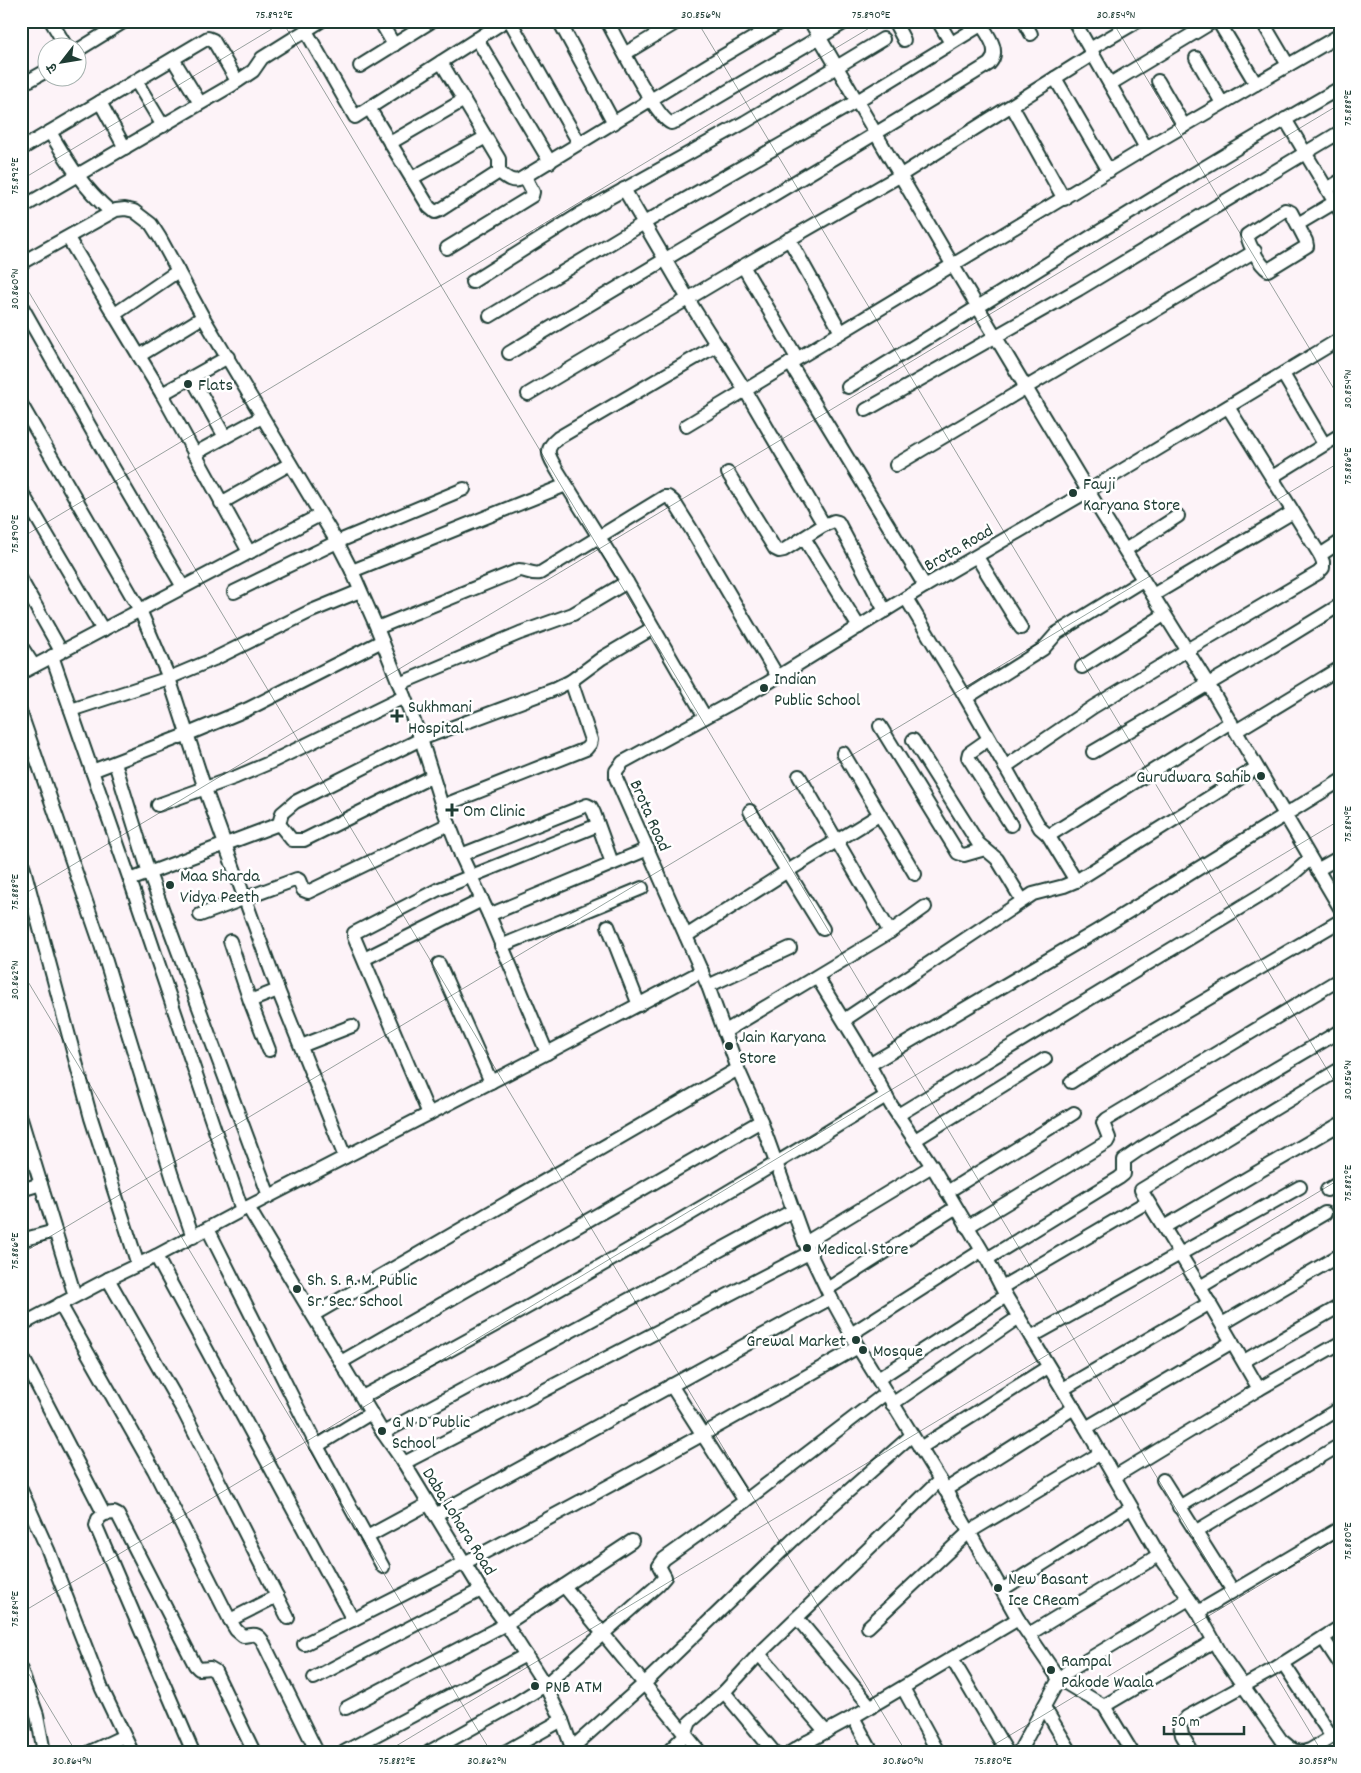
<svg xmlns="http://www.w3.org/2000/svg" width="1361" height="1773" viewBox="0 0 1361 1773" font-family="Dekko,'Playpen Sans Deva',sans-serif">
	<rect width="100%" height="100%" fill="#fdf3f8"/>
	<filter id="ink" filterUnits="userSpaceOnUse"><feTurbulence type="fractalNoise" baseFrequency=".02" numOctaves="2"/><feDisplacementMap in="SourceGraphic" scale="10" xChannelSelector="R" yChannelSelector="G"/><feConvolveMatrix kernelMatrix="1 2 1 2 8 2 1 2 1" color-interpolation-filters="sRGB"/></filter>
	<g filter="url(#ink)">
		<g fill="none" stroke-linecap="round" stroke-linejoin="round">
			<defs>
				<g id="minor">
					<path d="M51,21L67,48"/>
					<path d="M380,21L394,45"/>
					<path d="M510,21L579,143"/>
					<path d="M559,21L614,123"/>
					<path d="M607,21C617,39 656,118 671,123L677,121L847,21"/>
					<path d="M810,21L952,264L1088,491L1340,339"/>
					<path d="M894,21L904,40"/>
					<path d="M938,21L951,43"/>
					<path d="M1024,21L1031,34"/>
					<path d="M1074,21L1146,148"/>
					<path d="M1218,21L1256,84"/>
					<path d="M1262,21L1288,65"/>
					<path d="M306,31L355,117L505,21"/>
					<path d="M477,39L550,162"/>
					<path d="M1090,49L1138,21"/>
					<path d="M78,50L125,21"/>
					<path d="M626,53L679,21"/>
					<path d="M1196,58L1222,103"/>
					<path d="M173,59L200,103"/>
					<path d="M360,66L432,21"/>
					<path d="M21,74L26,80H30L48,70"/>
					<path d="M1055,78L1109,171"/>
					<path d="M136,81L163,126"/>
					<path d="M1158,81L1184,126"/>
					<path d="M1110,84L1214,21"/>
					<path d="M100,102L125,148"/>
					<path d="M1012,106L1064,199"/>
					<path d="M369,108L429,207L435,212L440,210L499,172V159L441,62"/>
					<path d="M1285,119L1340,211"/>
					<path d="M50,132C69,164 82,186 111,212"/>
					<path d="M390,143L464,100"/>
					<path d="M21,149L208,38L213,40L237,81"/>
					<path d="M499,172C506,177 510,182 519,180L721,57L782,21"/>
					<path d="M412,178L486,137"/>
					<path d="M624,189L694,309L745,390L824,525"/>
					<path d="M1327,189L1340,181"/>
					<path d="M21,208L232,85L253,71L262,58L321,21"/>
					<path d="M1285,210L1291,212L1306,241L1307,246L1268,270C1259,264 1249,245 1247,235Z"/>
					<path d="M1298,224L1335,202"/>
					<path d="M68,238L162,394L249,552"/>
					<path d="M789,239L841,332"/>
					<path d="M447,248L532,196L533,192L525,177"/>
					<path d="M21,263L116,210L125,209L134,211L151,224L160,238L203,317L337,542L352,571L377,628L421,739L442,806L461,855L489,915L547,1053"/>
					<path d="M743,266L797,358"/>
					<path d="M472,282L580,214L745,122L883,39"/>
					<path d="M21,305L111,464L183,587"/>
					<path d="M115,314L178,271"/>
					<path d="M490,316L644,223L857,101L981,25"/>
					<path d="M509,353C669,256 830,163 989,64C1002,51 987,34 979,21"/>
					<path d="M139,356L203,317"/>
					<path d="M790,363L925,586"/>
					<path d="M1283,374L1324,444"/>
					<path d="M192,378L225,437"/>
					<path d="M848,387C1012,287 1173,183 1340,88"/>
					<path d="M162,394L228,357"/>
					<path d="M528,394L743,266L901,175L1093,54"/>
					<path d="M21,404L140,610L169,678L205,789L278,990L345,1157"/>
					<path d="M866,410L1079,289L1340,132"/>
					<path d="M686,426L1146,148L1340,35"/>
					<path d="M194,454L262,417"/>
					<path d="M896,465L1255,251"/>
					<path d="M728,473L775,549L779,551L784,550L824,525L834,521L838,522L885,611"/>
					<path d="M1272,477L1340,435"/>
					<path d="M21,491L103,630"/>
					<path d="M221,503L290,464"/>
					<path d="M804,538L859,627"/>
					<path d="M1125,550L1178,516"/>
					<path d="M1320,555L1340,542"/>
					<path d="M977,557L1021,628"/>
					<path d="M352,571L566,485"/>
					<path d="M21,580L61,651"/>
					<path d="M234,592L337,542L464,489"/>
					<path d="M1153,595L1293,512"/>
					<path d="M906,598L966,698L1040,828L1048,835L1053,833L1231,722"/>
					<path d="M377,628L519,570C526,570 533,575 540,573L664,497H668L674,502L691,529L778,677"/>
					<path d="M21,646L34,666"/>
					<path d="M52,656L130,880L242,1210"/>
					<path d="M1082,667L1164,615"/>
					<path d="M21,673L320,515"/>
					<path d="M399,684L520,633L573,614L627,582"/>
					<path d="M966,698L1043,649L1057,633L1143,580"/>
					<path d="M71,710L169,678L214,659L309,612L360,591"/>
					<path d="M21,714L100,942L172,1176L193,1237"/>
					<path d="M705,717L627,582L557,470C549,456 543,450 558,438L717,345"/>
					<path d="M880,726L958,853L964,855L985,849"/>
					<path d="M1236,731L1340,668"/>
					<path d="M989,739L969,753L968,757L1011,825"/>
					<path d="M913,740L978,843L997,859L1022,900"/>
					<path d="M1093,752L1283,640L1340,605"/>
					<path d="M843,753L915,874"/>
					<path d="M115,763L149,873L269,1196"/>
					<path d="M1005,767L1093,707L1187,650L1318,573L1323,568V562L1320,555L1228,407"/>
					<path d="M92,771L188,734L248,709L382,641"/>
					<path d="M799,776L890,932"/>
					<path d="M158,805L236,777L269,763L404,697"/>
					<path d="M442,806L586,749L590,744L591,740L571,681"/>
					<path d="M750,811L823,929"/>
					<path d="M279,824L282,813L295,802L421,739L555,689L571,681L602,658L653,628"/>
					<path d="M1048,835L1076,881"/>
					<path d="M461,855L587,805L591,807L594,813L612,863"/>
					<path d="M21,858L91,1118L138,1265"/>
					<path d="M1317,870L1340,857"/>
					<path d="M130,880L279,824L292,840H304L433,776"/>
					<path d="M200,915L297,879L299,880L303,890L308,892L449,824"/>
					<path d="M489,915L648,849"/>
					<path d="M608,926L639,1005"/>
					<path d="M686,936L786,872L879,815"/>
					<path d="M230,941L250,1001L269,1050"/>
					<path d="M501,946L642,888"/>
					<path d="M364,959L482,900"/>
					<path d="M439,964L491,1082"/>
					<path d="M817,977L859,1046L891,1105L932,1166L987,1259L1006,1296L1086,1428L1159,1555L1198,1612L1221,1654L1281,1740L1293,1750L1302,1752"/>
					<path d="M708,986L790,948"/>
					<path d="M250,1001L278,990"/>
					<path d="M844,1020L1033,894L1064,886L1076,881L1256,768"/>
					<path d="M724,1032L890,932L925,907"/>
					<path d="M301,1046L352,1026"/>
					<path d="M869,1065L1097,931L1340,781"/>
					<path d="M1071,1082L1119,1051L1340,921"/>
					<path d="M429,1114L354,937V933L437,890L598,825"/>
					<path d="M898,1115L1274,887L1293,874L1310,859"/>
					<path d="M21,1119L75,1296"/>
					<path d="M915,1140L1045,1059"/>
					<path d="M21,1190L41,1184"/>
					<path d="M1327,1190L1340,1182"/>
					<path d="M947,1192L1074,1113"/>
					<path d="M248,1207L383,1433L404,1463L481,1590L506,1624L545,1685L562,1720L572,1748L577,1752"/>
					<path d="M967,1227L1107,1142L1109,1138L1103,1123L1107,1119L1340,979"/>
					<path d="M1164,1227L1340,1124"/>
					<path d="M208,1229L317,1446L383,1567"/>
					<path d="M21,1240L55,1231"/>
					<path d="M805,1243L932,1166"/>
					<path d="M156,1256L353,1620"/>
					<path d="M987,1259L1119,1178L1124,1174V1160L1140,1149L1340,1031"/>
					<path d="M108,1279L184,1412L288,1618"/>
					<path d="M1002,1287L1147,1202"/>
					<path d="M1200,1287L1325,1213"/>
					<path d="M827,1289L955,1208"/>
					<path d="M60,1304L154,1470L230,1620L236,1630L243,1636C252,1635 256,1632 262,1640L317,1752"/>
					<path d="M313,1315L738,1069"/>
					<path d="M1222,1324L1340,1255"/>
					<path d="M21,1325L108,1279L156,1256L242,1210L547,1053L702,971"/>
					<path d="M851,1334L981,1251"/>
					<path d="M1031,1337L1300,1187"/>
					<path d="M21,1354L104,1514L98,1519L96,1526L193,1752"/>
					<path d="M1244,1361L1340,1306"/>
					<path d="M341,1362L761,1121"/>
					<path d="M878,1379L1006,1296"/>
					<path d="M671,1385L745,1501"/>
					<path d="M1063,1389L1210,1303"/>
					<path d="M1259,1389L1200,1287L1141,1190L1340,1069"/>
					<path d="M362,1397C540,1303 715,1202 886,1096"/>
					<path d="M892,1404L1019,1317"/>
					<path d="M1086,1428L1232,1342"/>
					<path d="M383,1433L792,1211"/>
					<path d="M317,1446L371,1413"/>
					<path d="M920,1448L1048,1367"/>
					<path d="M404,1463L809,1253"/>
					<path d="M1114,1477L1259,1389L1340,1343"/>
					<path d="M1163,1480L1233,1591"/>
					<path d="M21,1490L48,1550L102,1689L132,1752"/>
					<path d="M945,1490L1074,1408"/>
					<path d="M1179,1507L1340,1408"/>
					<path d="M104,1514L114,1513L118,1515L195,1665L199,1669L210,1668L215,1671L254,1752"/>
					<path d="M435,1515L831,1298"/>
					<path d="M1195,1532L1340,1445"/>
					<path d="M367,1537L428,1504"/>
					<path d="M564,1586L700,1752"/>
					<path d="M1003,1589L1131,1508"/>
					<path d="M1198,1612L1340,1528"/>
					<path d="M797,1618L871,1707"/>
					<path d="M230,1620L277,1596"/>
					<path d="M868,1627L969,1532L1101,1453"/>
					<path d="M1029,1634L1159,1555"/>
					<path d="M1323,1638L1340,1664"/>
					<path d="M304,1644C492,1552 676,1451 858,1347"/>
					<path d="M759,1654L826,1732"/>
					<path d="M952,1659L1007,1752"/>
					<path d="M1283,1663L1332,1737"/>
					<path d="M21,1670L37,1715L44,1752"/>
					<path d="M314,1678L481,1590"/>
					<path d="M903,1688L938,1752"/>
					<path d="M724,1692L774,1752"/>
					<path d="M1104,1706L1214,1641"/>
					<path d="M1044,1707L1071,1752"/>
					<path d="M346,1708L506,1624L632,1541"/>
					<path d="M853,1717L872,1752"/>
					<path d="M572,1748L644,1684L793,1540L912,1435"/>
					<path d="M90,1752L124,1736"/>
					<path d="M344,1752L526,1655"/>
					<path d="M429,1752L515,1704L545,1685L658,1585L665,1577L659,1566L664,1559L745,1501L886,1393"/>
					<path d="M505,1752L562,1720"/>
					<path d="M668,1752L685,1735L690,1722L724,1692L759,1654L940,1480"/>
					<path d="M791,1752L807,1742"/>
					<path d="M813,1752L807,1742L853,1717L1018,1619"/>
					<path d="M1019,1752L1059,1679L1067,1672L1189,1599"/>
					<path d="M1132,1752L1104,1706L1059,1679L1018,1619L940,1480L858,1347L831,1298L805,1243L761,1121L738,1069L708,986L616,778V771L623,762L766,684L925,586L1088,491L1208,684L1340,908"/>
					<path d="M1192,1752L1182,1735L1180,1725L1187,1717L1274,1669L1340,1627"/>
					<path d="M1303,1752L1310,1750L1340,1732"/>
				</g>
			</defs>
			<use href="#minor" stroke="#1f3d34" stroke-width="16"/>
			<use href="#minor" stroke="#fff" stroke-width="12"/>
		</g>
	</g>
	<path fill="none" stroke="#1f3d34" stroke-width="1" stroke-opacity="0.45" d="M282,21L1322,1752M697,21L1340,1091M1112,21L1340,399M21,180L285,21M21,279L906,1752M21,538L881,21M21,896L1340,104M21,970L491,1752M21,1254L1340,462M21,1613L1340,820M21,1661L76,1752M386,1752L1340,1179M982,1752L1340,1537"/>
	<g fill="#1f3d34" stroke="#fff" stroke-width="2">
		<circle cx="188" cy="384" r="5"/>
		<circle cx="1073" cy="493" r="5"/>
		<circle cx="764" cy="688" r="5"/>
		<path d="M394.5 708.5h5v5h5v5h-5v5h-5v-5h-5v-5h5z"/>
		<circle cx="1261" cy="776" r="5"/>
		<path d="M449.5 802.5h5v5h5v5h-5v5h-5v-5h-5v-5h5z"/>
		<circle cx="170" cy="885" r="5"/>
		<circle cx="729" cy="1046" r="5"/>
		<circle cx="807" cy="1248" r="5"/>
		<circle cx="297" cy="1289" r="5"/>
		<circle cx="856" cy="1340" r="5"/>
		<circle cx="863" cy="1350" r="5"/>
		<circle cx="382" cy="1431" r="5"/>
		<circle cx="998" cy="1588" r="5"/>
		<circle cx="1051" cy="1670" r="5"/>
		<circle cx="535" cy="1686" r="5"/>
	</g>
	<g text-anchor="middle" stroke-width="5" stroke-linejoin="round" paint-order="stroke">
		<g font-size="18" fill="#1f3d34" stroke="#fff" text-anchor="start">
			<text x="198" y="390">Flats</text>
			<text x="1083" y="489">Fauji<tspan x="1083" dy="21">Karyana Store</tspan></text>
			<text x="774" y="684">Indian<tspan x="774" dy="21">Public School</tspan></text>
			<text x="408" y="712">Sukhmani<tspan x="408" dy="21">Hospital</tspan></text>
			<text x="1251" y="782" text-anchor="end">Gurudwara Sahib</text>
			<text x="463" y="816">Om Clinic</text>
			<text x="180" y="881">Maa Sharda<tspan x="180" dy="21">Vidya Peeth</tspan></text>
			<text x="739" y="1042">Jain Karyana<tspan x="739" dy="21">Store</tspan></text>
			<text x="817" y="1254">Medical Store</text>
			<text x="307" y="1285">Sh. S. R. M. Public<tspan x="307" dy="21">Sr. Sec. School</tspan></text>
			<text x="846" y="1346" text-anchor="end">Grewal Market</text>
			<text x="873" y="1356">Mosque</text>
			<text x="392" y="1427">G N D Public<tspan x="392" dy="21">School</tspan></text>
			<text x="1008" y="1584">New Basant<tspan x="1008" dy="21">Ice CReam</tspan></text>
			<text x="1061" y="1666">Rampal<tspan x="1061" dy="21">Pakode Waala</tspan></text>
			<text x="545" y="1692">PNB ATM</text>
		</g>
		<g font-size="18" fill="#1f3d34" stroke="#fff">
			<text transform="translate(958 547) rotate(-30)" y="6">Brota Road</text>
			<text transform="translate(651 815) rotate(66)" y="6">Brota Road</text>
			<text transform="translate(460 1521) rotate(58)" y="6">Daba Lohara Road</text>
		</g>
	</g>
	<rect width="1361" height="1773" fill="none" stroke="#fff" stroke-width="55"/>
	<g transform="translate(62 62) rotate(239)"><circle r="24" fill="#ffffff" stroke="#a5b1ae"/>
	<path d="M0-4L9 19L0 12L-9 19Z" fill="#1f3d34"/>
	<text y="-8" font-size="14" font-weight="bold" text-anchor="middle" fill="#1f3d34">उ</text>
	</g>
	<path d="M1164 1726v8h80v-8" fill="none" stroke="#1f3d34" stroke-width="2.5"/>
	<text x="1171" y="1726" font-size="15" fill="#1f3d34" stroke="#ffffff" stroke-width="4" paint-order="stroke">50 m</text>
	<rect x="28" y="28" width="1306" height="1718" fill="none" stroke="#1f3d34" stroke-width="2"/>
	<g font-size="12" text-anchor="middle" fill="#1f3d34">
		<text x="274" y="18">75.892°E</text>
		<text x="701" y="18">30.856°N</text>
		<text x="871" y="18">75.890°E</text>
		<text x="1116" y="18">30.854°N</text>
		<text transform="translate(1347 108) rotate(-90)" y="4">75.888°E</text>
		<text transform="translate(14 176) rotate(-90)" y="4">75.892°E</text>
		<text transform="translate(14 289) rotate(-90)" y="4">30.860°N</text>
		<text transform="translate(1347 389) rotate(-90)" y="4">30.854°N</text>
		<text transform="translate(1347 466) rotate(-90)" y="4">75.886°E</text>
		<text transform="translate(14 534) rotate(-90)" y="4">75.890°E</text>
		<text transform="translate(1347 824) rotate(-90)" y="4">75.884°E</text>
		<text transform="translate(14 892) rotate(-90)" y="4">75.888°E</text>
		<text transform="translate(14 980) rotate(-90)" y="4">30.862°N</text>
		<text transform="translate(1347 1080) rotate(-90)" y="4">30.856°N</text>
		<text transform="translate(1347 1183) rotate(-90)" y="4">75.882°E</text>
		<text transform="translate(14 1251) rotate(-90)" y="4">75.886°E</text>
		<text transform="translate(1347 1541) rotate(-90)" y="4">75.880°E</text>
		<text transform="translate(14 1609) rotate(-90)" y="4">75.884°E</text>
		<text x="72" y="1764">30.864°N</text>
		<text x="397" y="1764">75.882°E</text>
		<text x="487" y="1764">30.862°N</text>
		<text x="903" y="1764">30.860°N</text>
		<text x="993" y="1764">75.880°E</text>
		<text x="1318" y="1764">30.858°N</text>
	</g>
</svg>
